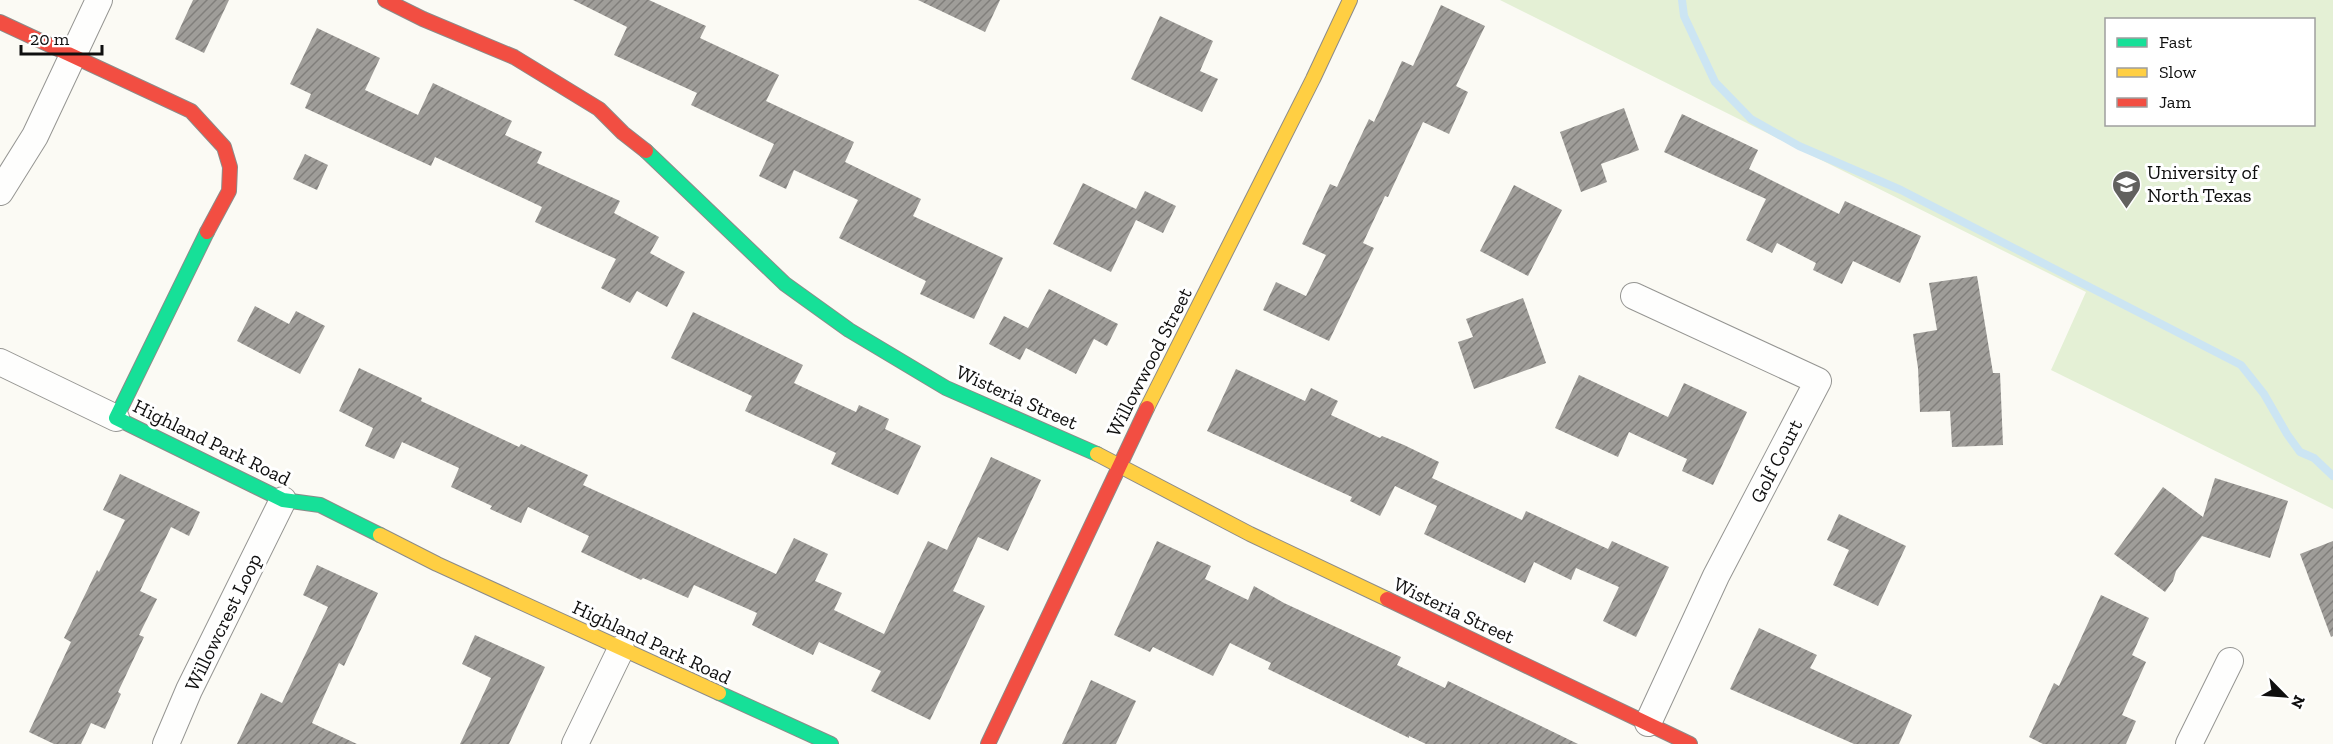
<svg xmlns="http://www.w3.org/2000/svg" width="2333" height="744" viewBox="0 0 2333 744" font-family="'Zilla Slab',serif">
	<defs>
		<pattern id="building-hatch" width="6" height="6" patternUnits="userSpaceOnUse" patternTransform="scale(1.5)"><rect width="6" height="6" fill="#9f9d99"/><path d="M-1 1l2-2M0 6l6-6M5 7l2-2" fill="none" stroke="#807e7b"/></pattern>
	</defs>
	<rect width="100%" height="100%" fill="#fbfaf4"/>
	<path fill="#e4f0d5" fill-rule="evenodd" d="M1500,0H2333V509L2051,370L2086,292ZM2106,20H2314V124H2106Z"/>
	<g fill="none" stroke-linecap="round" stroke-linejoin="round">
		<path stroke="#cce5f3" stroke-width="8" d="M1682,0L1684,16L1715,82L1751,119L1799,146L1901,190L2241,365L2264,394L2287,434L2300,452L2314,458L2333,476"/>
	</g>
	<g fill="url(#building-hatch)">
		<path d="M193,0H229L204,53L175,39Z"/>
		<path d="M573,0H649L706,26L700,38L779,75L766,101L854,142L845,162L921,199L913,216L1003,258L974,319L920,294L926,281L839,238L858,200L794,170L786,189L759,176L774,144L691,105L697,93L614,55L627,27Z"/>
		<path d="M918,0H1000L985,32Z"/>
		<path d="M1441,5L1485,26L1456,86L1468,92L1449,134L1423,122L1388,197L1385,196L1363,243L1374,248L1329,341L1263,310L1276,282L1306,296L1326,255L1302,244L1330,184L1337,187L1369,119L1374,122L1402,61L1413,66Z"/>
		<path d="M1160,16L1213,41L1200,71L1218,79L1202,112L1131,79Z"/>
		<path d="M317,28L380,58L365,90L418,115L433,83L512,121L505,135L542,152L537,163L620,201L614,213L659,237L650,253L685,272L667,307L637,291L630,303L601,288L616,259L535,222L542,207L435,157L431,166L305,108L311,94L290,84Z"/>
		<path d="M1624,108L1639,150L1601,164L1607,182L1581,192L1560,132Z"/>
		<path d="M1682,114L1758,150L1749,169L1839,214L1845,201L1921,236L1900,283L1853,261L1842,284L1813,270L1816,263L1777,243L1772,253L1746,240L1766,199L1664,152Z"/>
		<path d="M305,154L328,165L317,190L293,179Z"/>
		<path d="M1083,183L1136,209L1145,191L1176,206L1163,233L1136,220L1111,272L1053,244Z"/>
		<path d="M1514,185L1562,210L1528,276L1480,251Z"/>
		<path d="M1977,276L1993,373H2000L2003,445L1952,447L1950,411L1920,412L1918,368L1913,334L1937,330L1929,283Z"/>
		<path d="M1049,289L1118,324L1107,346L1094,339L1076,374L1026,348L1020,360L989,344L1004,316L1028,328Z"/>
		<path d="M1523,298L1546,363L1474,389L1458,342L1473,337L1466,319Z"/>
		<path d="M255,306L289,324L296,311L325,326L300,374L237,341Z"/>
		<path d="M693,312L803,365L794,383L856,412L859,405L889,419L885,429L921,446L898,495L831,464L836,453L745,411L752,396L671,358Z"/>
		<path d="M359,368L422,398L421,401L519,447L521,444L588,475L583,485L776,574L794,538L828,554L815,581L842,593L834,610L884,634L928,541L947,550L991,457L1041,480L1008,551L978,537L953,591L985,606L930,720L871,691L881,671L819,642L813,655L752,625L757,613L694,585L688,598L643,578L641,580L581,552L589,536L528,507L521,523L490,509L492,506L451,487L459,468L402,442L394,459L365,446L373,428L339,411Z"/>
		<path d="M1236,369L1305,401L1311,388L1338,401L1331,415L1380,438L1382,436L1404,445L1439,462L1432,478L1522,520L1526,511L1608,549L1612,541L1669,567L1636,637L1603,621L1619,587L1576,568L1571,580L1534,562L1525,583L1424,534L1437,506L1395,486L1380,516L1350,501L1352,497L1207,431Z"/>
		<path d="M1579,375L1668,417L1684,383L1747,412L1713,485L1682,471L1687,459L1629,432L1618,457L1555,428Z"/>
		<path d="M120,474L200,512L189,536L171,527L140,591L157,599L139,635L144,637L118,692L121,694L105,729L91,723L81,744H54L29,732L71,642L64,638L97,570L99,572L125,520L103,510Z"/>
		<path d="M2215,478L2288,501L2270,558L2202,536L2176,571L2173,581L2165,592L2114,554L2163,487L2203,517Z"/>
		<path d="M1839,514L1906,546L1878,606L1833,585L1849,550L1827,540Z"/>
		<path d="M1157,541L1211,566L1205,579L1248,600L1254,586L1284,603L1401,657L1397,665L1445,688L1448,681L1578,744H1426L1409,736V738L1268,669L1271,663L1230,643L1213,676L1153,647L1150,652L1114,635Z"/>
		<path d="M2333,541V636L2331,637L2300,554Z"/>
		<path d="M317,565L378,593L344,666L339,663L312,723L357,744H237L261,693L282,703L328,607L303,595Z"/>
		<path d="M2101,595L2149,618L2132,655L2146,662L2122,715L2136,721L2126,744H2043L2029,737L2054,683L2059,686Z"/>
		<path d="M1759,628L1817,655L1810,668L1912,715L1899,744H1854L1730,689Z"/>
		<path d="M475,635L545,667L509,744H460L491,678L462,664Z"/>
		<path d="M1091,680L1136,701L1116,744H1062Z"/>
	</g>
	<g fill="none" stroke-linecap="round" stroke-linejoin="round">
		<defs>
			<g id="street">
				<path d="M0,192L35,136L99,0"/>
				<path d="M1634,296L1818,381L1716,576L1648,723"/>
				<path d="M0,362L116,418"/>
				<path d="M166,744L189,690L283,500"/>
				<path d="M575,744L621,649"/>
				<path d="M2189,744L2230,661"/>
			</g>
			<g id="fast">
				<path d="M646,151L785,284L849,330L946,388L1097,454"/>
				<path d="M207,232L116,418L283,500L320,505L380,535"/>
				<path d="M719,693L831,744"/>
			</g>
			<g id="slow">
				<path d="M1147,408L1313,79L1350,0"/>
				<path d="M1097,454L1250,534L1387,599"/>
				<path d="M380,535L437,564L719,693"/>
			</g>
			<g id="jam">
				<path d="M385,0L423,19L514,57L599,109L623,133L646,151"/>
				<path d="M0,22L191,111L224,147L230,167L229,191L207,232"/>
				<path d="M1387,599L1690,744"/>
				<path d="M988,744L1147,408"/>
			</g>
		</defs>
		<use href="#street" stroke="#959592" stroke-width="28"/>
		<use href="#fast" stroke="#8c8b89" stroke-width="16"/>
		<use href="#slow" stroke="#8c8b89" stroke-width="16"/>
		<use href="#jam" stroke="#8c8b89" stroke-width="16"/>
		<use href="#street" stroke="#fefefd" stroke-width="26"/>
		<use href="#fast" stroke="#16e098" stroke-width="14"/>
		<use href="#slow" stroke="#ffcf43" stroke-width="14"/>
		<use href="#jam" stroke="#f24e42" stroke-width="14"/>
	</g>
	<defs>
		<symbol id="university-pin" viewBox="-11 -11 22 30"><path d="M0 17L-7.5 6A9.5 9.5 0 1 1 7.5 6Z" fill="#62615f" stroke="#fff"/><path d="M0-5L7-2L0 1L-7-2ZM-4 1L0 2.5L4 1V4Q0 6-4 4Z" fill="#fff"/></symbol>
	</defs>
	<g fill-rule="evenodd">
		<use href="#university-pin" x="2110" y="168" width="33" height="45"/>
	</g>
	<g text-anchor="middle" stroke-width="6" stroke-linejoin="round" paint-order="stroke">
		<g font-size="20" fill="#0f0f0f" stroke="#fff" text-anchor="start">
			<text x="2147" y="179">University of<tspan x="2147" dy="23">North Texas</tspan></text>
		</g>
		<g font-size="20" fill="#0f0f0f" stroke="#fff">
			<text transform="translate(1149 362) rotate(-63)" y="7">Willowwood Street</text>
			<text transform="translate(1017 397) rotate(24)" y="7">Wisteria Street</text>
			<text transform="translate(212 442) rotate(26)" y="7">Highland Park Road</text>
			<text transform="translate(1776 461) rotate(-63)" y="7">Golf Court</text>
			<text transform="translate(1454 610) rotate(25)" y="7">Wisteria Street</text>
			<text transform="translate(223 622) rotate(-64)" y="7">Willowcrest Loop</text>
			<text transform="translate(652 642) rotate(25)" y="7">Highland Park Road</text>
		</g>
	</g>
	<rect x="2105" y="18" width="210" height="108" fill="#ffffff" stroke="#9f9f9f" stroke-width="1.5"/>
	<rect x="2117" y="38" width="30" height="9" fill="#16e098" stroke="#9f9f9f" stroke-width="1.5"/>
	<text x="2159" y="48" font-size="18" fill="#0f0f0f">Fast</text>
	<rect x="2117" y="68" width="30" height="9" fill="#ffcf43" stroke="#9f9f9f" stroke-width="1.5"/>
	<text x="2159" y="78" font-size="18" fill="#0f0f0f">Slow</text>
	<rect x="2117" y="98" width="30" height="9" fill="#f24e42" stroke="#9f9f9f" stroke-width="1.5"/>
	<text x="2159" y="108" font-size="18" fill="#0f0f0f">Jam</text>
	<g transform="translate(2285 696) rotate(115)" stroke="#ffffff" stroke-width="4.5" paint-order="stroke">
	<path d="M0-4.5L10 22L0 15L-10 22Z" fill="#0f0f0f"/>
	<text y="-9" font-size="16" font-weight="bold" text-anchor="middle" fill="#0f0f0f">N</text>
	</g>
	<path d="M21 45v9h81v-9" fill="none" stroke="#0f0f0f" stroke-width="3"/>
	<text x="30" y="45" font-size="18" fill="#0f0f0f" stroke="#ffffff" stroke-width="4.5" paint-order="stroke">20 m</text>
</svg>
